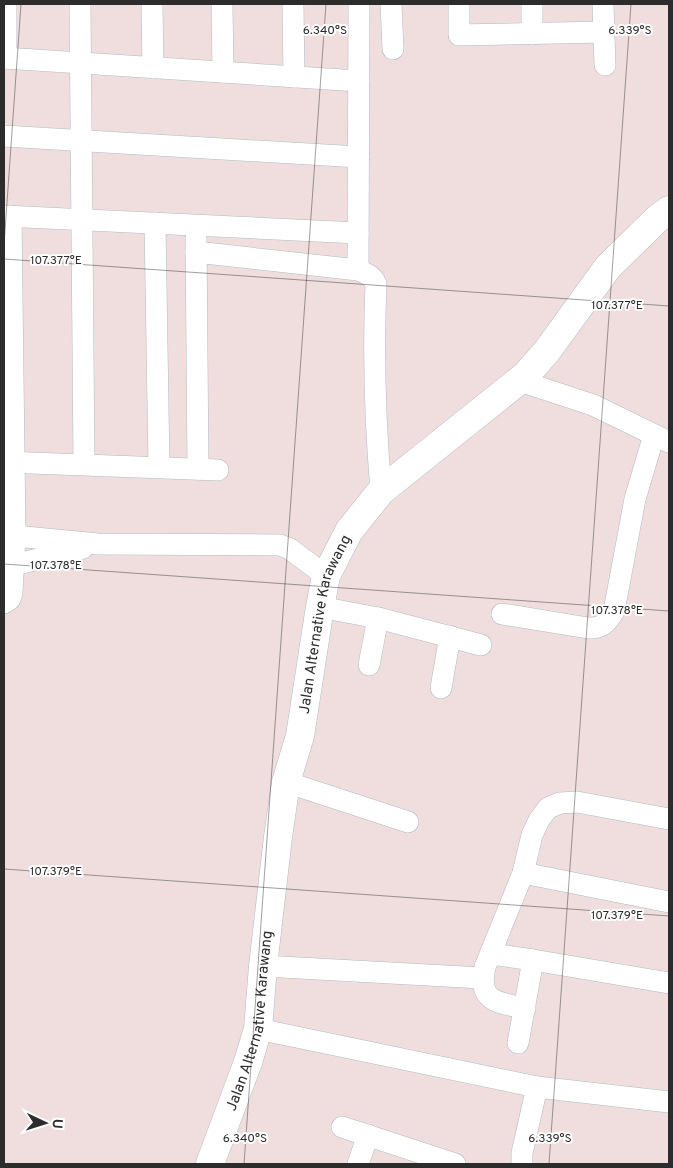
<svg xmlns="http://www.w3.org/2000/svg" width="673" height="1168" viewBox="0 0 673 1168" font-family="Overpass,sans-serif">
	<rect width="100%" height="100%" fill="#efdedd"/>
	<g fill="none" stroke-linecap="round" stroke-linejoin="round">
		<defs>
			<g id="street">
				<path d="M6,4V58"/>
				<path d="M80,4L84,464"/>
				<path d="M152,4L153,68"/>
				<path d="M222,4L223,72"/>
				<path d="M293,4L294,77"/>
				<path d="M391,4L393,49"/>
				<path d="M459,4V35L604,32"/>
				<path d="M532,4V34"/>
				<path d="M603,4L605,65"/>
				<path d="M4,58L359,81"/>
				<path d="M4,136L359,157"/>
				<path d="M4,216L358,233"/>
				<path d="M155,223L159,467"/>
				<path d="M196,238L198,469"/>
				<path d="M196,252L358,270C366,273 373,276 376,284C373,353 375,421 381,491"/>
				<path d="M358,270L359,4"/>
				<path d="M520,381L593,405L669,442"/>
				<path d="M4,462L218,470"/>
				<path d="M4,535L98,544L280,545L290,549L326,576"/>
				<path d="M14,565L83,548"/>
				<path d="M4,603L10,599L12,593L15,535L11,216"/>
				<path d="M320,607L378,618L481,645"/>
				<path d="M502,614L588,628C603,629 607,622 614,611L635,499L654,435"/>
				<path d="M369,665L378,618"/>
				<path d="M441,688L450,636"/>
				<path d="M286,782L408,822"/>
				<path d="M523,873L669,902"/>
				<path d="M491,954L533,960L669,983"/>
				<path d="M263,966L482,978"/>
				<path d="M525,1008C497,1003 477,1001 485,967L523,873L532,835L539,820L548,808L560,803L577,802L669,819"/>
				<path d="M258,1029L537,1087L669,1102"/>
				<path d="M518,1043L533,960"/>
				<path d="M342,1127L455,1164"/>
				<path d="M358,1164L368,1135"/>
				<path d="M522,1164V1153L537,1087"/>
			</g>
			<g id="secondary">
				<path id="s1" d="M210,1164L248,1062L258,1029L263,966L278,837L286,782L300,736L320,607L326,576L349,531L381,491L526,375L547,351L608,267L657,219L669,210"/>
			</g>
		</defs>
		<use href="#street" stroke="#b1bbc1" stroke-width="22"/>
		<use href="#secondary" stroke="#b1bbc1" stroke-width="29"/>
		<use href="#street" stroke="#fff" stroke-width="21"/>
		<use href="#secondary" stroke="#fff" stroke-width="28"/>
	</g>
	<path fill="none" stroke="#2c2c2c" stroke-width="1" stroke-opacity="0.45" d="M4,245L21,4M4,259L669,306M4,564L669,611M4,869L669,916M244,1164L326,4M549,1164L631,4"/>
	<g text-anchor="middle" stroke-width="4" stroke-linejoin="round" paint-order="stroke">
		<g font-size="15" fill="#2c2c2c" stroke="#fff">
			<text dy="5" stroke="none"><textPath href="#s1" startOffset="555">Jalan Alternative Karawang</textPath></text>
			<text dy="5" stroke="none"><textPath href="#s1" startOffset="150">Jalan Alternative Karawang</textPath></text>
		</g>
	</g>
	<g font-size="12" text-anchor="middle" fill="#2c2c2c" stroke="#fff" stroke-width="4" stroke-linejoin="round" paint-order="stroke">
		<text x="325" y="34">6.340°S</text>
		<text x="630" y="34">6.339°S</text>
		<text x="56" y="264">107.377°E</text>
		<text x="617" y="309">107.377°E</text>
		<text x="56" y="569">107.378°E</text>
		<text x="617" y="614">107.378°E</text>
		<text x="56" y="875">107.379°E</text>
		<text x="617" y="919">107.379°E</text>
		<text x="245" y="1142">6.340°S</text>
		<text x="550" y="1142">6.339°S</text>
	</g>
	<rect width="673" height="1168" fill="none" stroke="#2c2c2c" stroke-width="10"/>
	<g transform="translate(45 1123) rotate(94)" stroke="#ffffff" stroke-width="4" paint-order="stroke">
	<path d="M0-4L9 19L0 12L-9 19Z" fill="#2c2c2c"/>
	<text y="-8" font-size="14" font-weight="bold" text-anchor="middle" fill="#2c2c2c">U</text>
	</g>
</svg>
